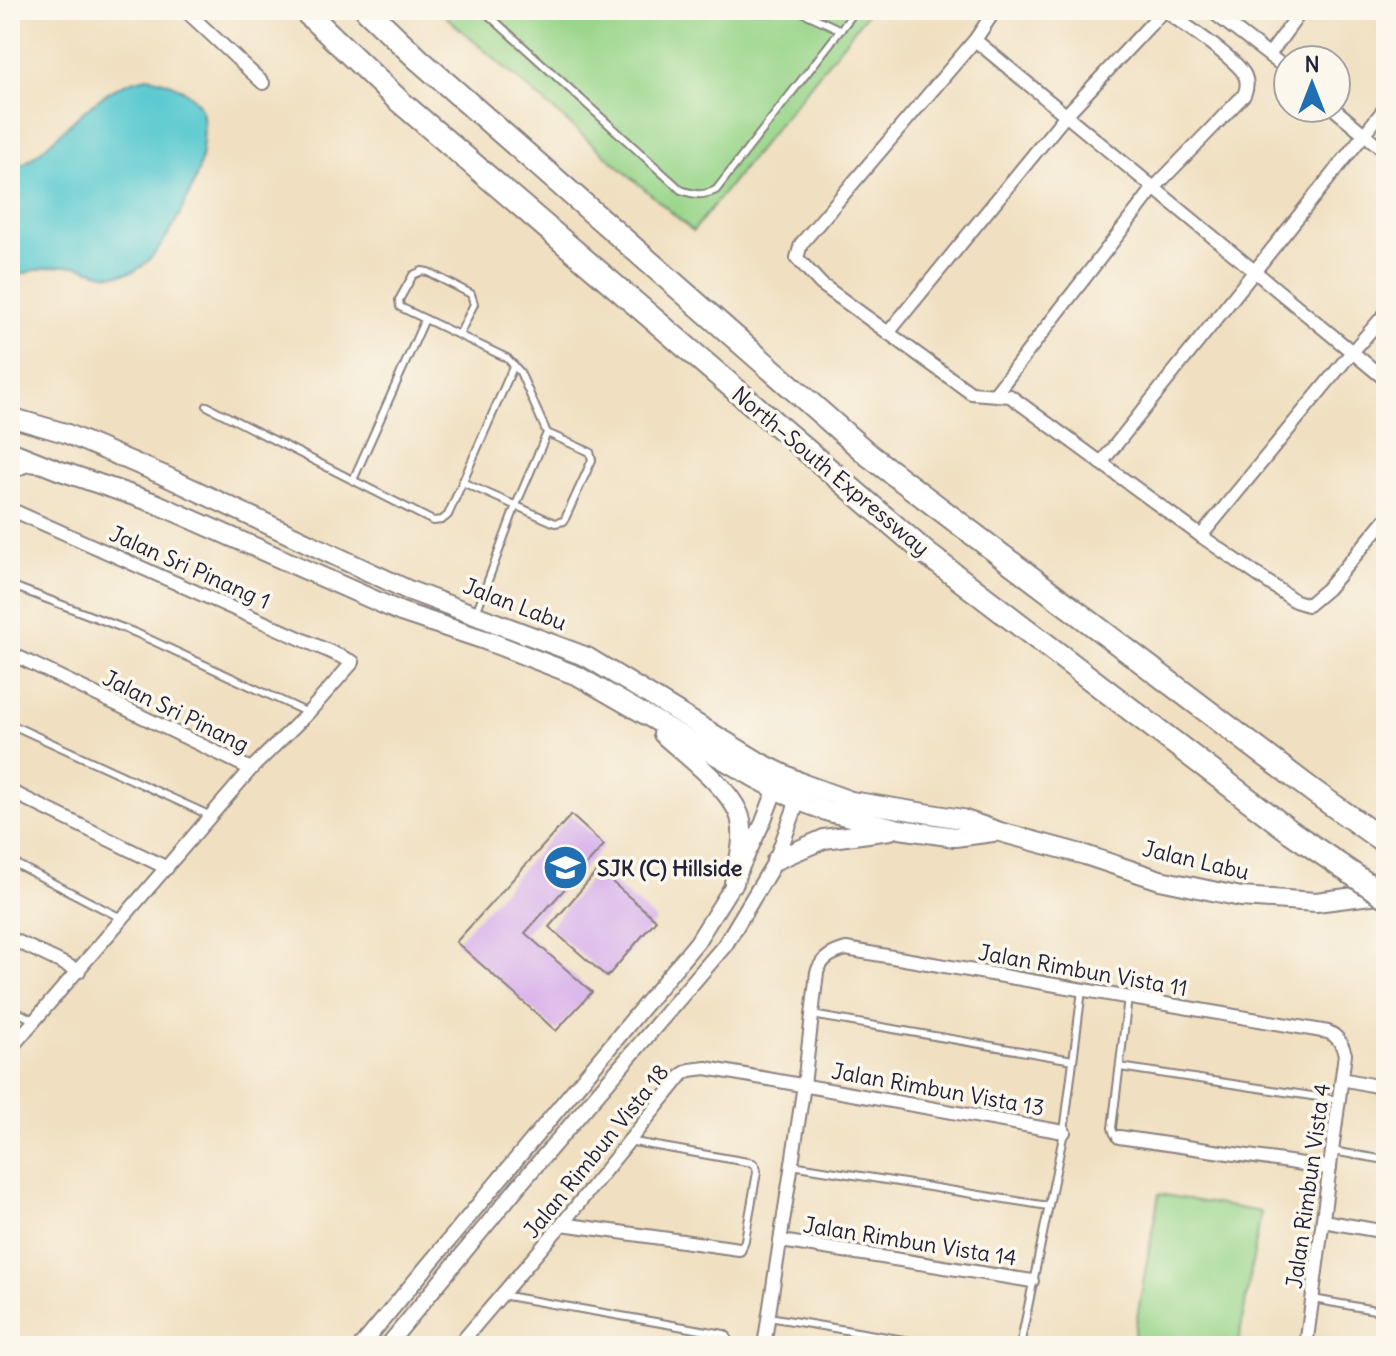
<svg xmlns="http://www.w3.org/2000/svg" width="1396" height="1356" viewBox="0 0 1396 1356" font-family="Delius,sans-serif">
	<rect width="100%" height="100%" fill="#fbf7ec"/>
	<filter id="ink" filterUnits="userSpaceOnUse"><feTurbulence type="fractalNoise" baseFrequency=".0125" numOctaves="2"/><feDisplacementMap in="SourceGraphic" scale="16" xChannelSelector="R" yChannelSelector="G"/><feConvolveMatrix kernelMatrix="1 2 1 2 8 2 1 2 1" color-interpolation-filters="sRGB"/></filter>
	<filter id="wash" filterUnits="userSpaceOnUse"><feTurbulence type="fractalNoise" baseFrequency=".006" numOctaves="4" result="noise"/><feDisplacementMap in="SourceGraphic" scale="32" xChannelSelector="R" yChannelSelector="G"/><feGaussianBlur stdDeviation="1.8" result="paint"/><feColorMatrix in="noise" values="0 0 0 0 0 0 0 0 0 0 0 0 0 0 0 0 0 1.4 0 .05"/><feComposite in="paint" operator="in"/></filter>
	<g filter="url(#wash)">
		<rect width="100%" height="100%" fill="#f0dfc0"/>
		<g fill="#99d58a" stroke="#5e7c62" stroke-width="2">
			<path d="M447,10H870L693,231L445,16Z"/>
			<path d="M1159,1194L1261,1212L1238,1346H1132Z"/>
		</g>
		<path fill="#5ccad0" stroke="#3f7686" stroke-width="2" d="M147,77C166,80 195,91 202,111C206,124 202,159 198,172C189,199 161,257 136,270C126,275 111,276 100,273C91,271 85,267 76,266C53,264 31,271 10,278V172C59,147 89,88 147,77Z"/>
		<g id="blocks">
			<g fill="#d4a9eb">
				<path d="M571,815L604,845L525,933L592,992L556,1031L456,942Z"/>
				<path d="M598,870L656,920L607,977L549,927Z"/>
			</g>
		</g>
	</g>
	<g filter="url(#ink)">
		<use href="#blocks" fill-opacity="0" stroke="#89807e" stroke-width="2"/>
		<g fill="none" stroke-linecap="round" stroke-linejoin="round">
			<defs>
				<g id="service">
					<path d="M483,10L681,190C695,195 703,196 716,190L856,10"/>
					<path d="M798,10L841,30"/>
					<path d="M459,335L474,304L471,294L428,272L422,271L413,275L399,300L400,307L507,358L520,372L547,433L516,505L476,613"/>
					<path d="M207,406L433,521L442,520L448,515L514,365"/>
					<path d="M353,480L425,319"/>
					<path d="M462,482L555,523L564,521L592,460L590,452L547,433"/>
					<path d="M10,585L136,633L308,713"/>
					<path d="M10,724L211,816"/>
					<path d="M10,861L123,919"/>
					<path d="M10,1008L35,1021"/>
					<path d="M812,1015L1073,1060"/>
					<path d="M1120,1067L1338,1100"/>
					<path d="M1119,1137L1114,1134L1112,1128L1128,998"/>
					<path d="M628,1141L753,1163L756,1167L757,1172L745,1240L743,1246L740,1248"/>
					<path d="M1332,1151L1386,1160"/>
					<path d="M792,1165L1048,1206"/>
					<path d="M501,1295L724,1334L727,1336V1346"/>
					<path d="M1313,1299L1386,1312"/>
					<path d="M769,1317L939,1346"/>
					<path d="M1020,1346L1064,1132L1082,990"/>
				</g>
				<g id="minor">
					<path d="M185,10L263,83"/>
					<path d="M995,10L975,40L801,244L797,258L821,284L971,393L1010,396L1201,536L1295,601L1308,605L1327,589L1386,519"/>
					<path d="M1210,10L1288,70"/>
					<path d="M975,40L1386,380"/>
					<path d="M1269,55L1302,10"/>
					<path d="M1333,108L1386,152"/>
					<path d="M888,333L1066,115L1164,10"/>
					<path d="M995,394L1154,188L1244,95C1247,89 1248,83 1245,76C1239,60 1180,22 1164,10"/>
					<path d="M1101,463L1386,107"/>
					<path d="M10,509L353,662L308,713L251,769"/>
					<path d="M1201,536L1352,352L1386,313"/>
					<path d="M10,653L251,769L10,1049"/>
					<path d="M10,791L167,868"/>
					<path d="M10,938L79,971"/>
					<path d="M1342,1079L1386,1088"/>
					<path d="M1119,1137L1330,1168"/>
					<path d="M1323,1221L1386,1232"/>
					<path d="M562,1224L739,1249"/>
					<path d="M781,1241L1032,1281"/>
					<path d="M458,1346L562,1224L683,1074L690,1070L706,1068L1064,1132"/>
					<path d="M764,1346L804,1085L817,972C822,958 832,953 846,949L1328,1032C1338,1036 1342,1044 1345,1054L1306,1346"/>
				</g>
				<g id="tertiary">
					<path d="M361,1346L697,942L734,883L763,822L779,780"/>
					<path d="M387,1346L521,1183L725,945L776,860L801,792"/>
				</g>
				<g id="primary">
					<path d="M10,417L65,433L163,475L408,590L587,657L761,763L804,784L851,801L962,819L1000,832L1085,855L1160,880L1241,897L1316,902L1386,893"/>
					<path d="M10,451L58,470L155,503L401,612L485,640L578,676L755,778L799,801L829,812L900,829L955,837L993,832"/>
					<path d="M10,472C18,464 26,460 36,463"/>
					<path d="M663,734C684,754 736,792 741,821C745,841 738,863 734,883"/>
					<path d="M776,860L824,839L890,830"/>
				</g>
				<g id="motorway">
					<path d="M304,10L397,99L927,554L1291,832"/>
					<path d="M367,10L417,58L870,456L1313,791L1386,843"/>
				</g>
			</defs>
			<use href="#service" stroke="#89807e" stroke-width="10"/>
			<use href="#minor" stroke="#89807e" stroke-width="16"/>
			<use href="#tertiary" stroke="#89807e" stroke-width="18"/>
			<use href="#primary" stroke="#89807e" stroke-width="22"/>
			<use href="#motorway" stroke="#89807e" stroke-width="26"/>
			<use href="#service" stroke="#fff" stroke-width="6"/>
			<use href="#minor" stroke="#fff" stroke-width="12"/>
			<use href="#tertiary" stroke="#fff" stroke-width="14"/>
			<use href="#primary" stroke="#fff" stroke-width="18"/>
			<use href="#motorway" stroke="#fff" stroke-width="22"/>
			<defs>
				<path id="motorway-bridge" d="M1291,832L1386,897"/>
			</defs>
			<use href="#motorway-bridge" stroke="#89807e" stroke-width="26" stroke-linecap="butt"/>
			<use href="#motorway-bridge" stroke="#fff" stroke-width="22"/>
		</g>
	</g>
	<defs>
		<symbol id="school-disc" viewBox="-11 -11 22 22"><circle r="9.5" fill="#1f6fb2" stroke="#fbf7ec"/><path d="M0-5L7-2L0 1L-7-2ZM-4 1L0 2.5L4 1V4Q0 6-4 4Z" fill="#fff"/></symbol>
	</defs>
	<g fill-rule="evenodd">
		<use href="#school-disc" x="540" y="842" width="51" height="51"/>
	</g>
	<g text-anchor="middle" stroke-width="7" stroke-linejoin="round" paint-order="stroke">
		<g font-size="22" fill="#22223b" stroke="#fbf7ec">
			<text transform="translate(831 471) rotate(40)" y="8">North–South Expressway</text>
			<text transform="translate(190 567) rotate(24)" y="8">Jalan Sri Pinang 1</text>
			<text transform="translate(515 604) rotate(21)" y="8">Jalan Labu</text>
			<text transform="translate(176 711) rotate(26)" y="8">Jalan Sri Pinang</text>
			<text transform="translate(1196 860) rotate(13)" y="8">Jalan Labu</text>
			<text transform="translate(1083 970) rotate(10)" y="8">Jalan Rimbun Vista 11</text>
			<text transform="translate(938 1089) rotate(10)" y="8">Jalan Rimbun Vista 13</text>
			<text transform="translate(596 1151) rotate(-51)" y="8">Jalan Rimbun Vista 18</text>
			<text transform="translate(1308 1186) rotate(-82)" y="8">Jalan Rimbun Vista 4</text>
			<text transform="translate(910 1241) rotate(9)" y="8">Jalan Rimbun Vista 14</text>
		</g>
		<g font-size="22" font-weight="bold" fill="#22223b" stroke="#fbf7ec" text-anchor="start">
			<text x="597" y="876">SJK (C) Hillside</text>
		</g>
	</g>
	<rect width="1396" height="1356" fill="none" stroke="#fbf7ec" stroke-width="40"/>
	<g transform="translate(1312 84)"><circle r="38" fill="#fbf7ec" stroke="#a4a2a5" stroke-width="2"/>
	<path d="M0-6L14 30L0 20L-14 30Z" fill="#1f6fb2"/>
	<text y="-12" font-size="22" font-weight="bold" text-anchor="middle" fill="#22223b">N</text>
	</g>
</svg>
